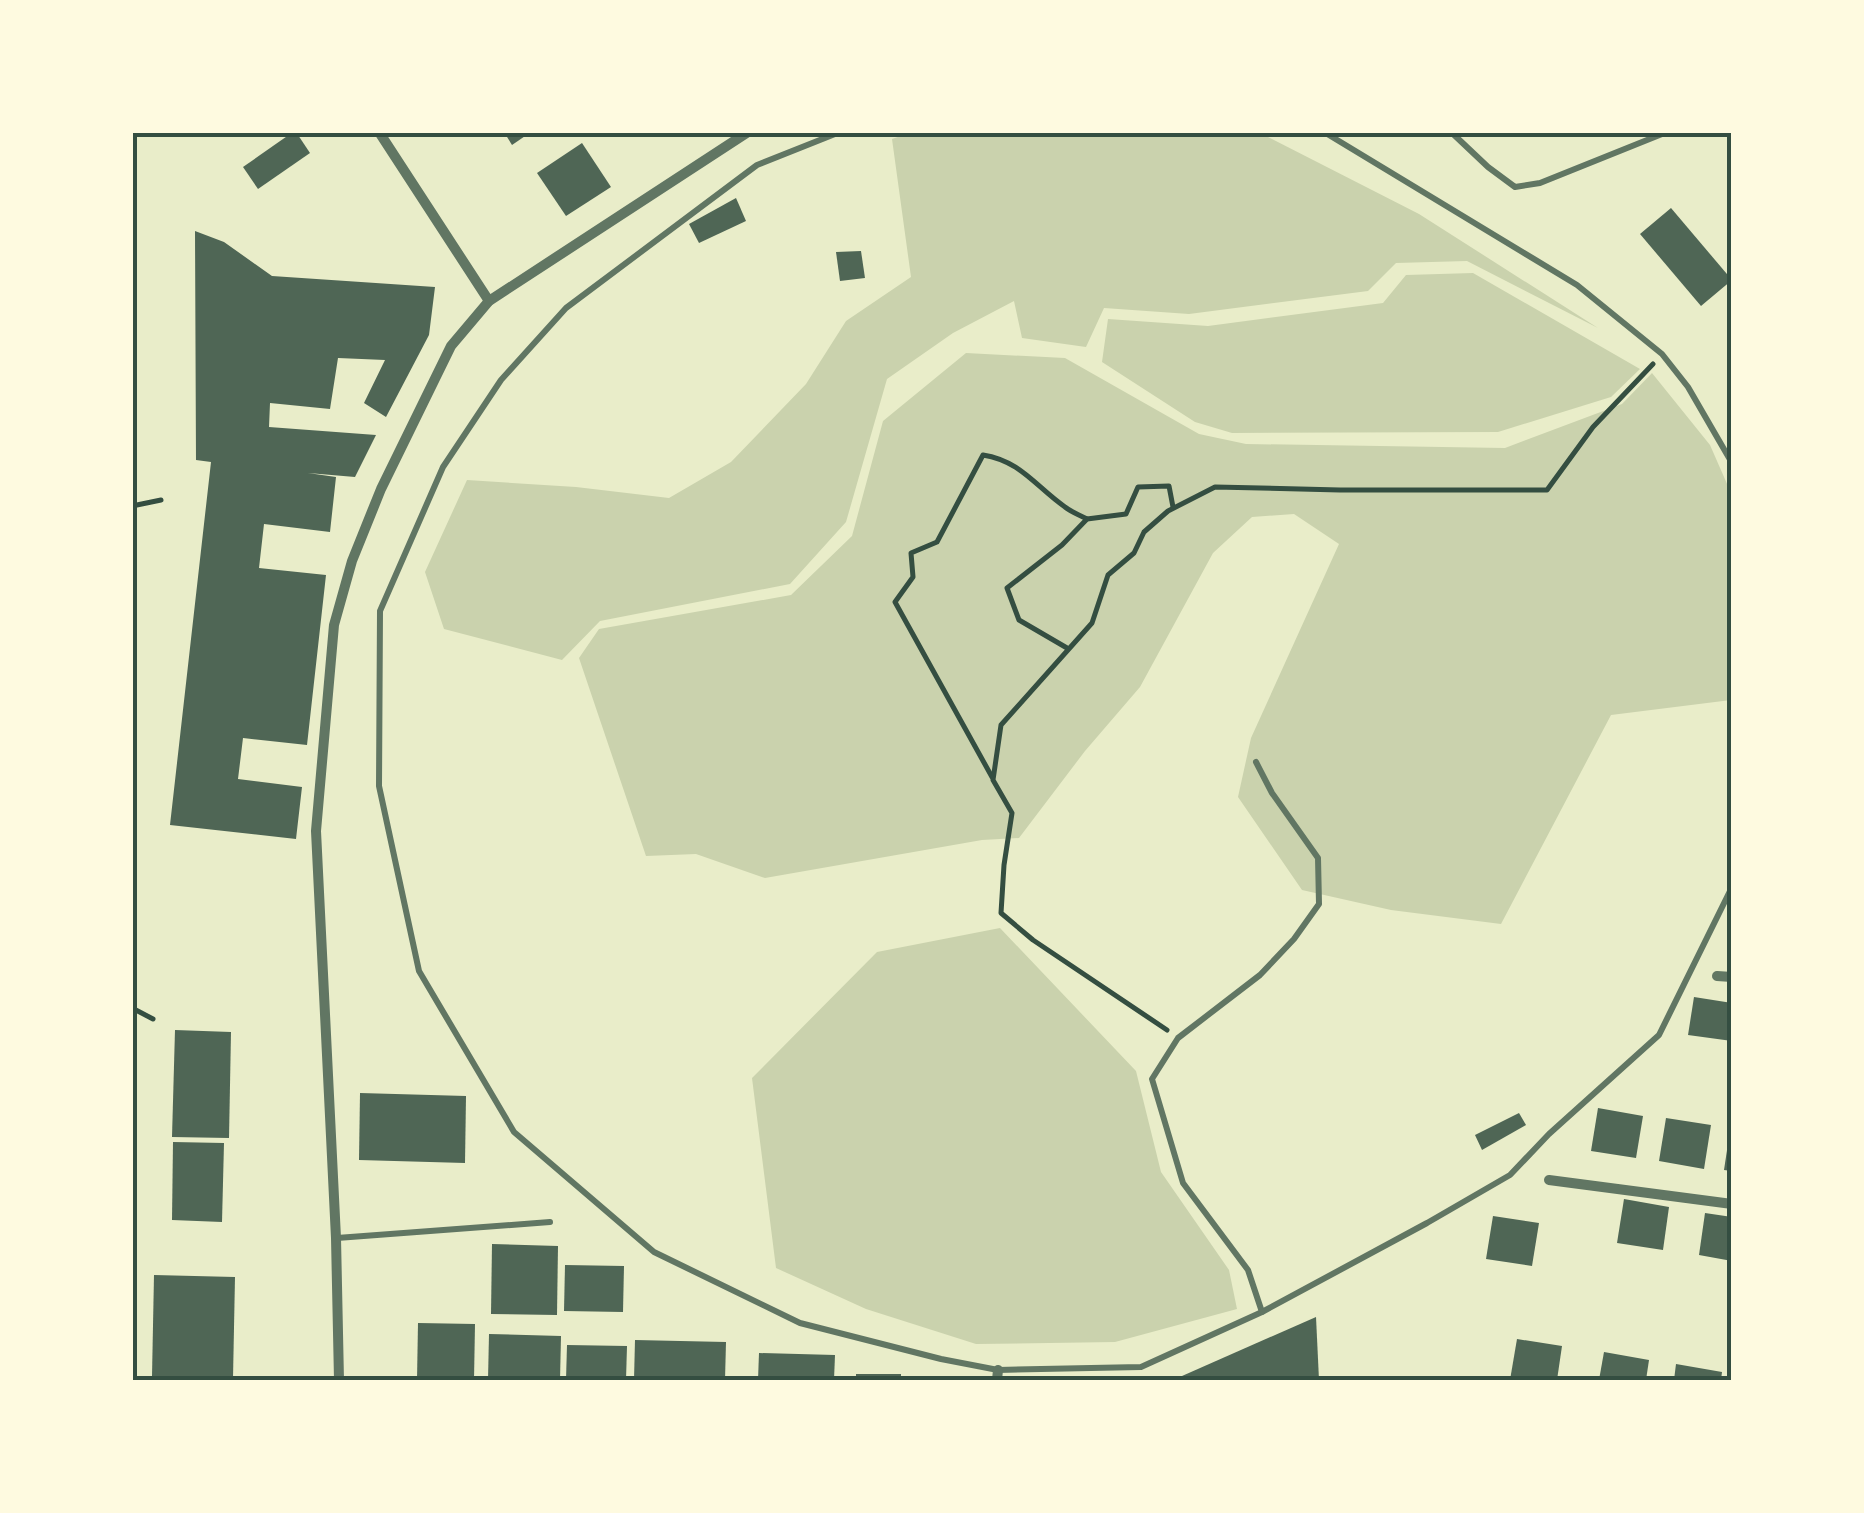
<svg xmlns="http://www.w3.org/2000/svg" width="1864" height="1513" viewBox="0 0 1864 1513" font-family="Arial,sans-serif">
	<rect width="100%" height="100%" fill="#e9edc9"/>
	<g fill="#cad2ad">
		<path d="M909,133H1260L1419,214L1598,328L1467,261L1396,263L1368,291L1189,314L1104,308L1086,347L1022,338L1014,301L953,333L887,379L846,522L790,584L600,621L562,660L444,629L425,572L467,480L576,487L669,498L731,462L806,384L846,321L911,277L892,139Z"/>
		<path d="M1473,273L1640,369L1611,397L1498,432L1232,433L1195,422L1102,362L1108,319L1208,326L1383,303L1406,275Z"/>
		<path d="M966,353L1065,358L1199,434L1246,444L1505,448L1622,404L1652,373L1710,445L1731,493V700L1611,715L1501,924L1391,910L1302,890L1238,797L1251,738L1339,544L1294,514L1252,517L1213,553L1140,687L1085,751L1019,838L982,840L765,878L696,854L646,856L579,658L599,629L791,595L852,536L883,421Z"/>
		<path d="M1000,928L1136,1071L1161,1172L1229,1270L1237,1309L1115,1342L976,1344L866,1309L776,1268L752,1078L877,952Z"/>
	</g>
	<g fill="#4f6655">
		<path d="M293,132H296L310,153L258,189L243,167Z"/>
		<path d="M504,132H531L512,145Z"/>
		<path d="M582,143L611,187L566,216L537,173Z"/>
		<path d="M736,198L746,221L699,243L689,224Z"/>
		<path d="M1671,208L1732,280L1701,306L1640,234Z"/>
		<path d="M195,231L224,242L272,276L435,287L429,335L386,417L364,403L385,360L338,358L330,409L270,403L269,427L376,435L355,477L308,473L336,477L330,532L264,524L259,568L326,575L307,745L243,738L238,779L302,787L296,839L170,825L211,462L196,460Z"/>
		<path d="M861,251L865,278L840,281L836,252Z"/>
		<path d="M1694,997L1732,1003V1041L1688,1035Z"/>
		<path d="M175,1030L231,1032L229,1138L172,1137Z"/>
		<path d="M360,1093L466,1096L465,1163L359,1160Z"/>
		<path d="M1598,1108L1643,1116L1636,1158L1591,1151Z"/>
		<path d="M1519,1113L1526,1125L1482,1150L1475,1135Z"/>
		<path d="M1666,1118L1711,1125L1704,1169L1659,1161Z"/>
		<path d="M1729,1137L1732,1138V1171L1724,1170Z"/>
		<path d="M173,1142L224,1143L222,1222L172,1220Z"/>
		<path d="M1624,1199L1669,1207L1663,1250L1617,1243Z"/>
		<path d="M1705,1213L1732,1217V1261L1699,1255Z"/>
		<path d="M1493,1216L1539,1223L1532,1266L1486,1259Z"/>
		<path d="M492,1244L558,1246L557,1315L491,1314Z"/>
		<path d="M565,1265L624,1266L623,1312L564,1311Z"/>
		<path d="M154,1275L235,1277L233,1378L152,1376Z"/>
		<path d="M1316,1317L1319,1380H1181L1182,1376Z"/>
		<path d="M418,1323L475,1324L474,1380H417Z"/>
		<path d="M489,1334L561,1336L560,1380H488Z"/>
		<path d="M1517,1339L1562,1346L1557,1380H1510Z"/>
		<path d="M635,1340L726,1342L725,1380H634Z"/>
		<path d="M567,1345L627,1346L626,1380H566Z"/>
		<path d="M1604,1352L1649,1360L1646,1380H1599Z"/>
		<path d="M759,1353L835,1355L834,1380H758Z"/>
		<path d="M1676,1364L1722,1372L1721,1380H1674Z"/>
		<rect x="856" y="1374" width="45" height="6"/>
	</g>
	<g fill="none" stroke-linecap="round" stroke-linejoin="round">
		<g stroke="#344e41" stroke-width="5">
			<path d="M132,506L161,500"/>
			<path d="M1067,648L1019,620L1007,588L1062,545L1087,519L1126,514L1138,487L1169,486L1173,507"/>
			<path d="M992,777L895,602L913,577L911,553L937,542L983,455C1021,461 1036,487 1065,507C1071,512 1080,515 1087,519"/>
			<path d="M132,1008L153,1019"/>
			<path d="M1167,1030L1033,940L1001,913L1004,865L1012,813L993,780L1001,725L1092,623L1108,575L1134,553L1144,532L1168,511L1215,487L1340,490H1547L1593,427L1653,364"/>
		</g>
		<g stroke="#617663" stroke-width="6">
			<path d="M840,132L757,165L566,308L501,380L443,467L380,611L379,786L419,971L514,1132L654,1252L800,1323L941,1359L998,1370L1141,1367L1262,1312L1427,1223L1510,1175L1549,1134L1659,1035L1732,887"/>
			<path d="M1324,132L1577,285L1662,354L1688,387L1732,463"/>
			<path d="M1451,132L1488,167L1515,187L1540,183L1667,132"/>
			<path d="M1256,762L1272,793L1318,858L1319,904L1294,939L1260,975L1178,1038L1152,1079L1183,1183L1248,1270L1262,1312"/>
			<path d="M337,1238L550,1222"/>
		</g>
		<g stroke="#617663" stroke-width="10">
			<path d="M379,132L489,301"/>
			<path d="M1717,976L1732,977"/>
			<path d="M1549,1180L1732,1204"/>
			<path d="M339,1380L336,1238L316,831L334,625L352,561L381,489L451,346L489,301L748,132"/>
			<path d="M997,1380L998,1370"/>
		</g>
	</g>
	<rect width="1864" height="1513" fill="none" stroke="#fefae0" stroke-width="270"/>
	<rect x="135" y="135" width="1594" height="1243" fill="none" stroke="#344e41" stroke-width="4"/>
</svg>
